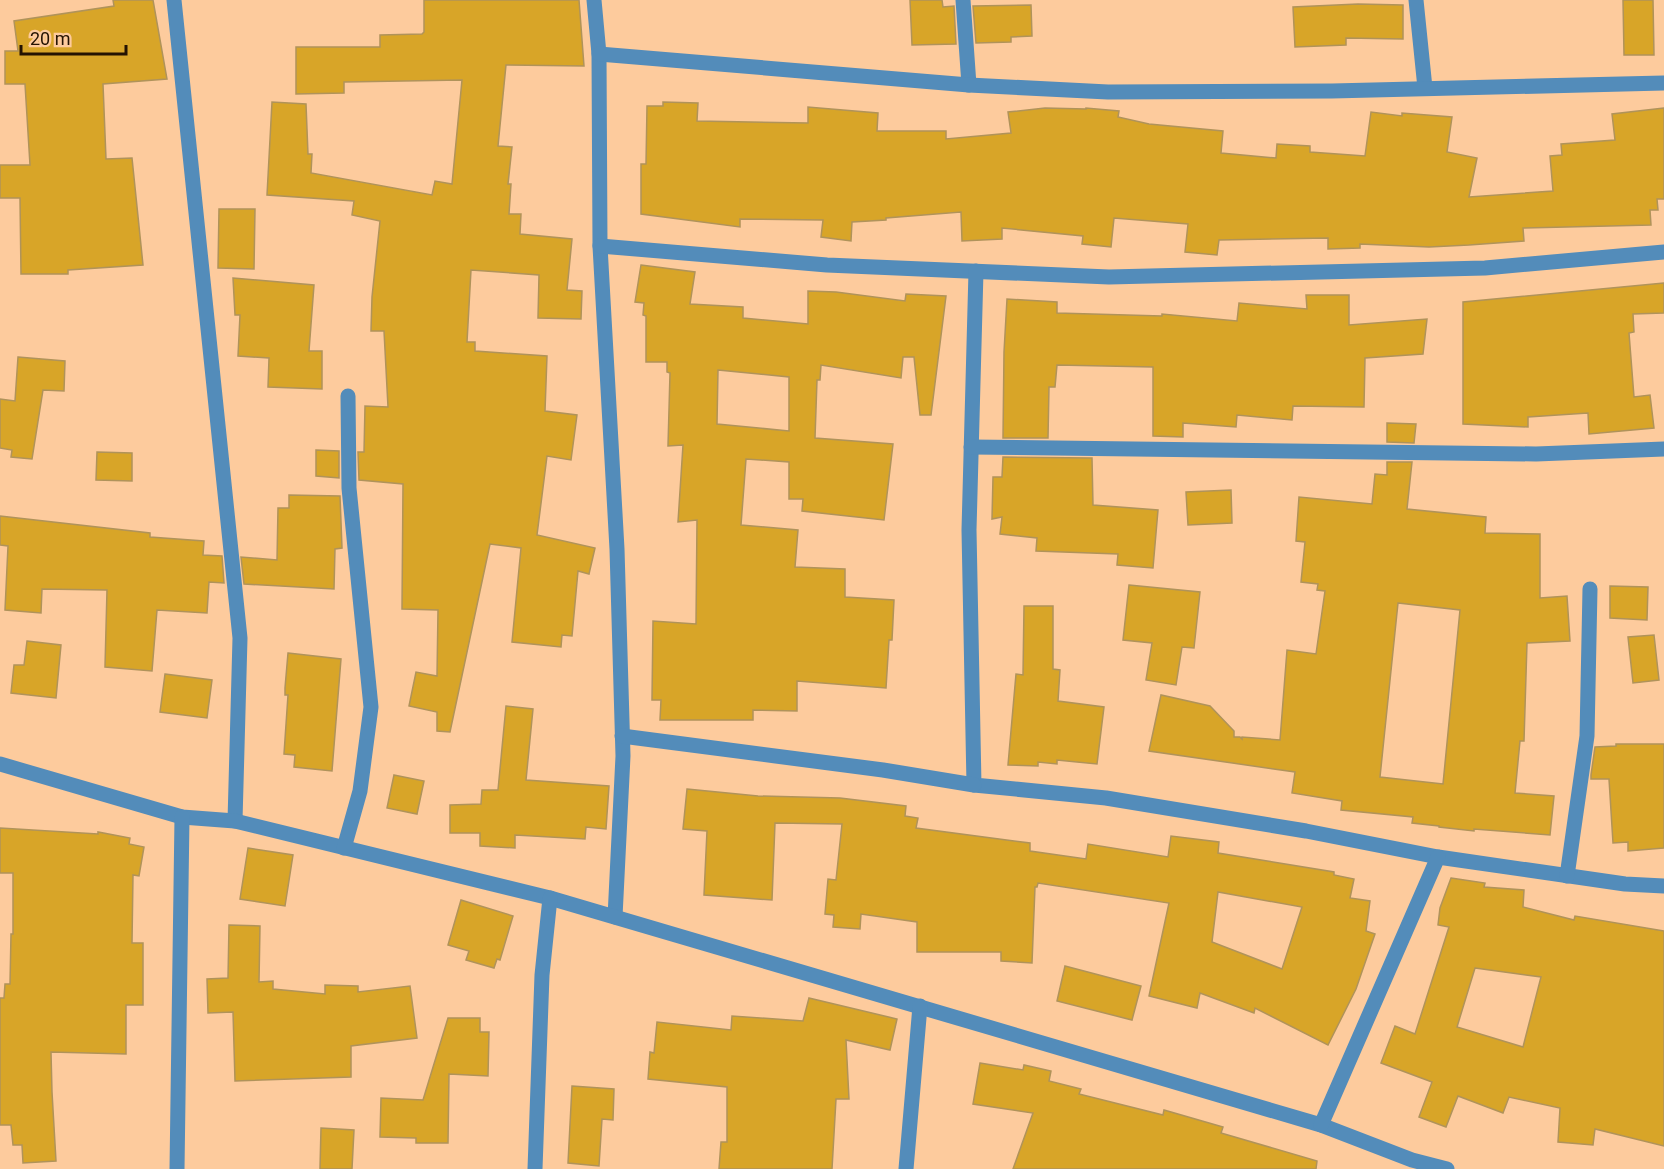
<svg xmlns="http://www.w3.org/2000/svg" width="1664" height="1169" viewBox="0 0 1664 1169" font-family="Roboto,sans-serif">
	<rect width="100%" height="100%" fill="#fdcb9d"/>
	<g fill="#d8a528" stroke="#b0935a" stroke-width="1.5" fill-rule="evenodd">
		<path d="M113,0H153L167,79L103,84L106,159L132,158L143,265L68,270V274H21L20,198H0V165H30L25,84H5V51H18L14,21L114,6Z"/>
		<path d="M424,0H579L584,66L506,65L498,146L512,147L508,184H511L509,214H521L520,234L572,239L567,290L582,291L581,319L538,318L539,275L471,270L467,342H475V351L547,356L545,411L577,415L571,460L547,456L537,535L595,548L589,574L578,571L572,636L562,635L561,647L512,642L521,548L490,544L450,732L437,731V712L409,706L416,672L437,676L438,610L402,609L403,484L359,480L358,452H364L365,406L388,407L384,331H371L372,297L380,221L352,215L354,201L267,195L272,102L306,104L308,154H312L311,173L432,195L435,181L452,184L462,80L344,82V93L296,94V47H380V35L422,34L424,32Z"/>
		<path d="M910,0H942L943,7L954,6L956,44L912,45Z"/>
		<path d="M1623,0H1653L1654,55H1624Z"/>
		<path d="M1358,4L1403,5V39L1346,38V45L1295,47L1293,7Z"/>
		<path d="M1031,5L1032,36L1011,37V42L976,43L973,6Z"/>
		<path d="M663,102L698,103L697,121L808,123V107L878,113L877,131H946V139L1011,133L1008,112L1045,108L1086,109V108L1119,111L1118,117L1149,124L1223,131L1221,153L1276,158L1277,144L1310,146V152L1365,156L1371,112L1402,116V113L1452,117L1447,152L1477,158L1469,197L1553,191L1550,156L1562,155L1561,144L1615,140L1612,114L1664,108V199H1657L1658,210H1650L1651,225L1523,228L1524,241L1469,245L1429,247L1360,244V248L1328,249V238L1219,240L1217,255L1185,252L1188,224L1114,218L1111,247L1082,244L1083,236L1002,228V239L962,241L961,212L886,218V220L852,222L851,241L821,237L823,220L740,219V227L641,214V164H646L647,106H663Z"/>
		<path d="M219,209H255L254,269L218,268Z"/>
		<path d="M641,265L695,272L690,304L743,307V318L808,324V291L836,292L905,301L906,294L946,296L931,415H920L914,357H903L901,378L821,365L820,380H817L815,438L893,444L884,520L802,511L803,499H789V462L746,459L741,525L798,530L795,567L845,569V597L894,600L892,640H889L886,688L797,681V711L753,710V720H660L661,700H652L653,621L696,624L697,520L678,522L683,445L668,446L670,373L667,372V362H646V316L643,315L644,303L635,302ZM718,370L789,377V431L717,424Z"/>
		<path d="M233,278L314,285L309,351H322V389L268,387L269,358L238,356L240,315H235Z"/>
		<path d="M1664,283V313L1633,314L1634,332L1629,333L1634,397L1650,395L1654,428L1589,434L1588,413L1528,417V427L1463,424V302Z"/>
		<path d="M1306,295H1349V325L1427,319L1423,354L1365,358L1364,407L1293,406L1292,420L1237,415L1236,427L1183,423V437L1153,436V367L1057,365L1055,387H1049L1048,438H1003L1004,352L1007,299L1057,302V313L1162,316V314L1237,321L1239,303L1307,309Z"/>
		<path d="M18,357L65,361L64,391L43,390L32,459L11,457L12,450L0,448V399L15,401Z"/>
		<path d="M1387,423L1416,424L1414,443L1387,442Z"/>
		<path d="M316,450L339,451V478L316,476Z"/>
		<path d="M97,452L132,453V481L96,480Z"/>
		<path d="M1003,457L1092,458L1093,505L1158,510L1153,568L1117,565L1118,554L1036,551L1037,538L1000,534L1002,517L992,519L993,477H1002Z"/>
		<path d="M1387,462H1412L1407,509L1486,517L1485,533L1540,534V598L1567,596L1570,641L1527,643L1524,741H1520L1515,793L1554,796L1550,835L1474,829V831L1439,827V826L1412,823L1413,817L1341,810L1342,801L1292,793L1295,772L1149,751L1161,695L1210,706L1234,731V737H1240L1242,739V737L1280,740L1287,650L1316,654L1325,591L1317,590L1318,584L1301,582L1305,542L1296,541L1299,497L1372,504L1375,474L1387,475ZM1398,603L1460,610L1443,784L1380,777Z"/>
		<path d="M1231,490L1232,523L1188,525L1186,492Z"/>
		<path d="M289,495L340,496L342,548L335,549L334,589L244,584L241,557L277,560L278,508H289Z"/>
		<path d="M0,516L150,533V537L204,541L203,555L222,556L224,583L209,582L207,613L157,610L152,671L105,667L107,590L42,589L41,613L5,610L8,546L0,545Z"/>
		<path d="M1129,585L1200,592L1194,648L1182,647L1176,685L1146,680L1152,643L1123,640Z"/>
		<path d="M1610,586L1648,587L1647,620L1610,618Z"/>
		<path d="M1024,606H1053V669L1060,670L1058,701L1104,707L1097,764L1057,760V764L1038,762V766L1008,765L1016,674L1023,675Z"/>
		<path d="M1654,635L1659,680L1633,683L1628,637Z"/>
		<path d="M27,641L61,645L56,698L11,693L14,665H24Z"/>
		<path d="M288,653L341,659L332,771L294,767L295,755L284,754L288,695H285V688Z"/>
		<path d="M165,674L212,680L207,718L160,712Z"/>
		<path d="M506,706L533,709L526,780L609,786L606,829L586,827L585,839L515,835V848L480,846V833H450V805L481,804L482,790H498Z"/>
		<path d="M1616,744H1664V848L1628,851V842L1613,843L1609,779H1591V775L1595,747L1616,746Z"/>
		<path d="M394,775L424,781L417,814L387,808Z"/>
		<path d="M687,789L758,796L840,798L906,806L905,816L918,818L916,828L1030,843V851L1086,859L1088,844L1168,857L1171,836L1219,842L1218,853L1334,872V875L1354,879L1350,898L1370,901L1366,931L1375,934L1356,989L1328,1045L1255,1008L1254,1013L1200,993L1197,1008L1149,996L1169,903L1038,883L1037,887H1035L1032,963L1001,961V952H917V922L861,914L860,929L833,927L834,915L825,914L828,879L836,880L842,824L775,823L772,900L704,895L707,831L683,829ZM1218,892L1302,907L1282,969L1212,942Z"/>
		<path d="M0,828L98,834V832L130,838L129,844L144,847L139,876L133,875L132,943H143V1005H126V1054L51,1052L52,1092L56,1161L23,1163L22,1145H13L11,1125H0V998H4L5,984H10L11,934H13V873H0Z"/>
		<path d="M248,848L293,855L285,906L240,899Z"/>
		<path d="M1451,878L1485,883L1484,887L1524,890L1523,907L1574,920L1575,916L1664,931V1146L1595,1129L1593,1145L1558,1142L1560,1108L1509,1097L1503,1113L1458,1096L1446,1127L1419,1117L1432,1082L1381,1063L1395,1026L1415,1034L1449,927L1438,925L1440,908ZM1475,968L1541,977L1523,1047L1457,1027Z"/>
		<path d="M461,900L513,916L500,960L497,959L494,968L466,960L469,951L448,945Z"/>
		<path d="M229,925L260,926L259,982L273,981V989L325,994V985L358,986V992L410,986L417,1038L351,1046V1077L235,1081L233,1012L208,1013L207,979L228,978Z"/>
		<path d="M1065,966L1141,986L1132,1020L1057,1001Z"/>
		<path d="M809,998L897,1019L890,1050L846,1040L849,1099H836L832,1169H719L721,1142H727V1087L648,1079L650,1052L654,1053L657,1022L731,1030L732,1016L803,1021Z"/>
		<path d="M448,1018H480V1032H489L488,1076L449,1074L448,1143H416V1138L380,1137L381,1098L423,1100Z"/>
		<path d="M980,1063L1023,1070L1024,1065L1051,1071L1049,1081L1081,1089L1079,1094L1163,1115L1164,1110L1223,1127L1221,1133L1317,1161L1316,1169H1013L1033,1113L973,1104Z"/>
		<path d="M572,1086L614,1089L613,1120L602,1119L599,1166L568,1163Z"/>
		<path d="M321,1128L354,1130L352,1169H320Z"/>
	</g>
	<g fill="none" stroke-linecap="round" stroke-linejoin="round">
		<g stroke="#538cba" stroke-width="15">
			<path d="M174,0L240,638L235,821"/>
			<path d="M594,0L599,54L600,246L617,549L623,756L615,917"/>
			<path d="M963,0L969,85"/>
			<path d="M1416,0L1425,88"/>
			<path d="M599,54L969,85L1108,92L1332,91L1664,83"/>
			<path d="M600,246L827,265L1109,277L1485,268L1664,252"/>
			<path d="M976,271L969,530L974,785L1106,798L1306,831L1438,857L1625,884L1664,886"/>
			<path d="M971,447L1536,454L1664,449"/>
			<path d="M622,736L883,770L974,785"/>
			<path d="M0,764L182,817L235,821L550,898L1321,1125L1412,1160L1447,1169"/>
			<path d="M344,848L360,791L371,707L349,488L348,396"/>
			<path d="M1567,876L1587,736L1590,589"/>
			<path d="M1321,1125L1438,857"/>
			<path d="M177,1169L182,817"/>
			<path d="M535,1169L542,975L550,898"/>
			<path d="M906,1169L920,1006"/>
		</g>
	</g>
	<path d="M21 45v9h105v-9" fill="none" stroke="#241302" stroke-width="3"/>
	<text x="30" y="45" font-size="18" fill="#241302" stroke="#fdcb9d" stroke-width="4.5" paint-order="stroke">20 m</text>
</svg>
